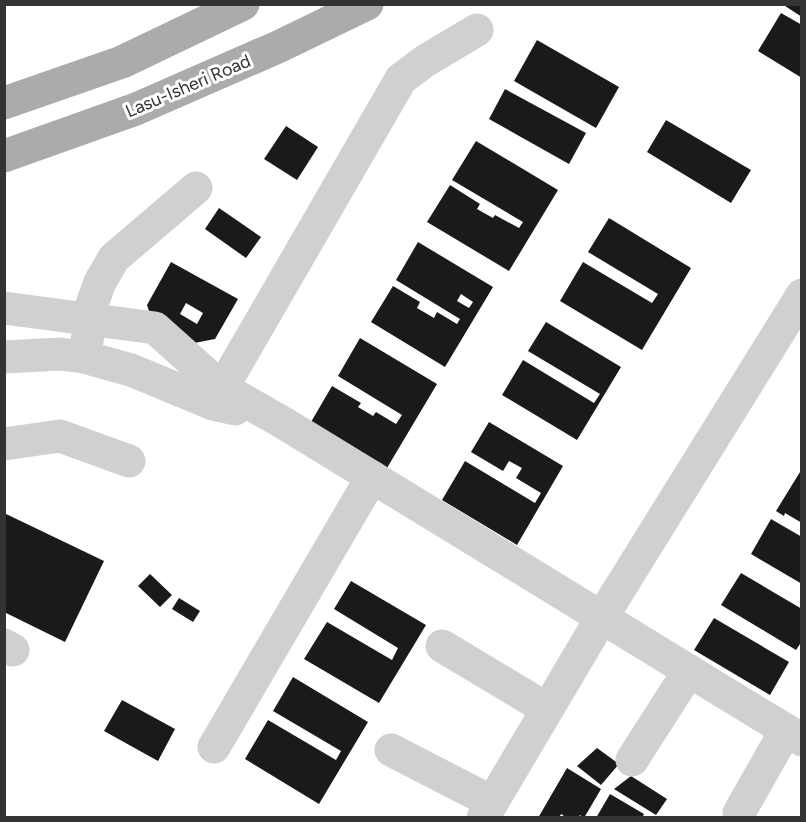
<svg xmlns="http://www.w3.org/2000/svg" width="806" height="822" viewBox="0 0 806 822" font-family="Figtree,sans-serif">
	<rect width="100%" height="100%" fill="#fff"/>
	<g fill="#1a1a1a" fill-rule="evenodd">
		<path d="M782,4H802V17Z"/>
		<path d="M781,13L802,25V78L758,51Z"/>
		<path d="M537,40L619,87L596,128L514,81Z"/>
		<path d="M505,89L586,133L569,164L489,119Z"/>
		<path d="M666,120L751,170L731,203L647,152Z"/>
		<path d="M286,126L318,147L297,180L264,159Z"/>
		<path d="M476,141L558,190L509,271L427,222L450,185L480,204L477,209L493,218L495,215L519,228L523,222L452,180Z"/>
		<path d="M219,208L261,237L246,258L205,229Z"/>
		<path d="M609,218L691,268L642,350L560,301L583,262L652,303L658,294L588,252Z"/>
		<path d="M418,242L493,287L445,367L371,322L393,286L420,302L417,308L434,318L437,312L457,324L460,319L396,280ZM461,294L473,302L469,308L457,301Z"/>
		<path d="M171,262L238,299L215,339L184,345L154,326L147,305ZM186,303L203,313L197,324L180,314Z"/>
		<path d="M546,322L621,367L577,440L502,395L523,360L594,403L600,394L528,351Z"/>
		<path d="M360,338L437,384L387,468L311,422L332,386L361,403L358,407L373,416L376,412L396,424L402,415L338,376Z"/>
		<path d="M489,422L563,466L517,545L442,500L465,461L535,503L541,493L516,478L522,468L509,461L503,471L471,452Z"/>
		<path d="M800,472L802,473V523L785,513L784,516L776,511Z"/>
		<path d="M4,513L104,561L65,642L4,612Z"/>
		<path d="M771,519L802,537V584L751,554Z"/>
		<path d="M741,573L802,609V641L796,650L721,605Z"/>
		<path d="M150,574L172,595L160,607L138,586Z"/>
		<path d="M351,581L426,625L379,703L304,659L327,622L392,660L398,648L334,609Z"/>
		<path d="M179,598L200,611L193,622L172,609Z"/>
		<path d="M714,618L789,662L770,695L694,650Z"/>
		<path d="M293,677L368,722L319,804L245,759L268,720L336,760L341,751L273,711Z"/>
		<path d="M122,700L175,729L158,761L104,731Z"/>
		<path d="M597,748L619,764L601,785L577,766Z"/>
		<path d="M567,768L601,789L584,818L580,815L578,818H567L561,814L559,818H538Z"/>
		<path d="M631,776L667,799L656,815L614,789Z"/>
		<path d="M610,794L644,814L642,818H596Z"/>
	</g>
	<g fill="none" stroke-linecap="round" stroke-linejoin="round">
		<g stroke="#d0d0d0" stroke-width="33">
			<path d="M4,308L155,328L222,388L282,422L802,740"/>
			<path d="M4,357L60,354L84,357L88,335L87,318L100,282L114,258L196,188"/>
			<path d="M84,357L131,370L213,404L235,409"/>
			<path d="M213,404L401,79L425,61L477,30"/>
			<path d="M4,444L60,436L129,461"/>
			<path d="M4,645L13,650"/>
			<path d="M442,646L547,709"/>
			<path d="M214,747L372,477"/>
			<path d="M391,750L492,802"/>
			<path d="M632,760L689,671"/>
			<path d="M739,813L786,730"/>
			<path d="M483,818L602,617L802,295"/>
		</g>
		<g stroke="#ababab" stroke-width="33">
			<path d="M4,103L122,62L243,4"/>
			<path d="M4,156L136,109L278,47L367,4"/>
		</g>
	</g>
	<g text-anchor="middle" stroke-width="6" stroke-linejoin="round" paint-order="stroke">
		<g font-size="18" fill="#333" stroke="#fff">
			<text transform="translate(188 86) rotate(-23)" y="6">Lasu-Isheri Road</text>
		</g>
	</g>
	<rect width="806" height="822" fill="none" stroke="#333333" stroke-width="12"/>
</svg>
